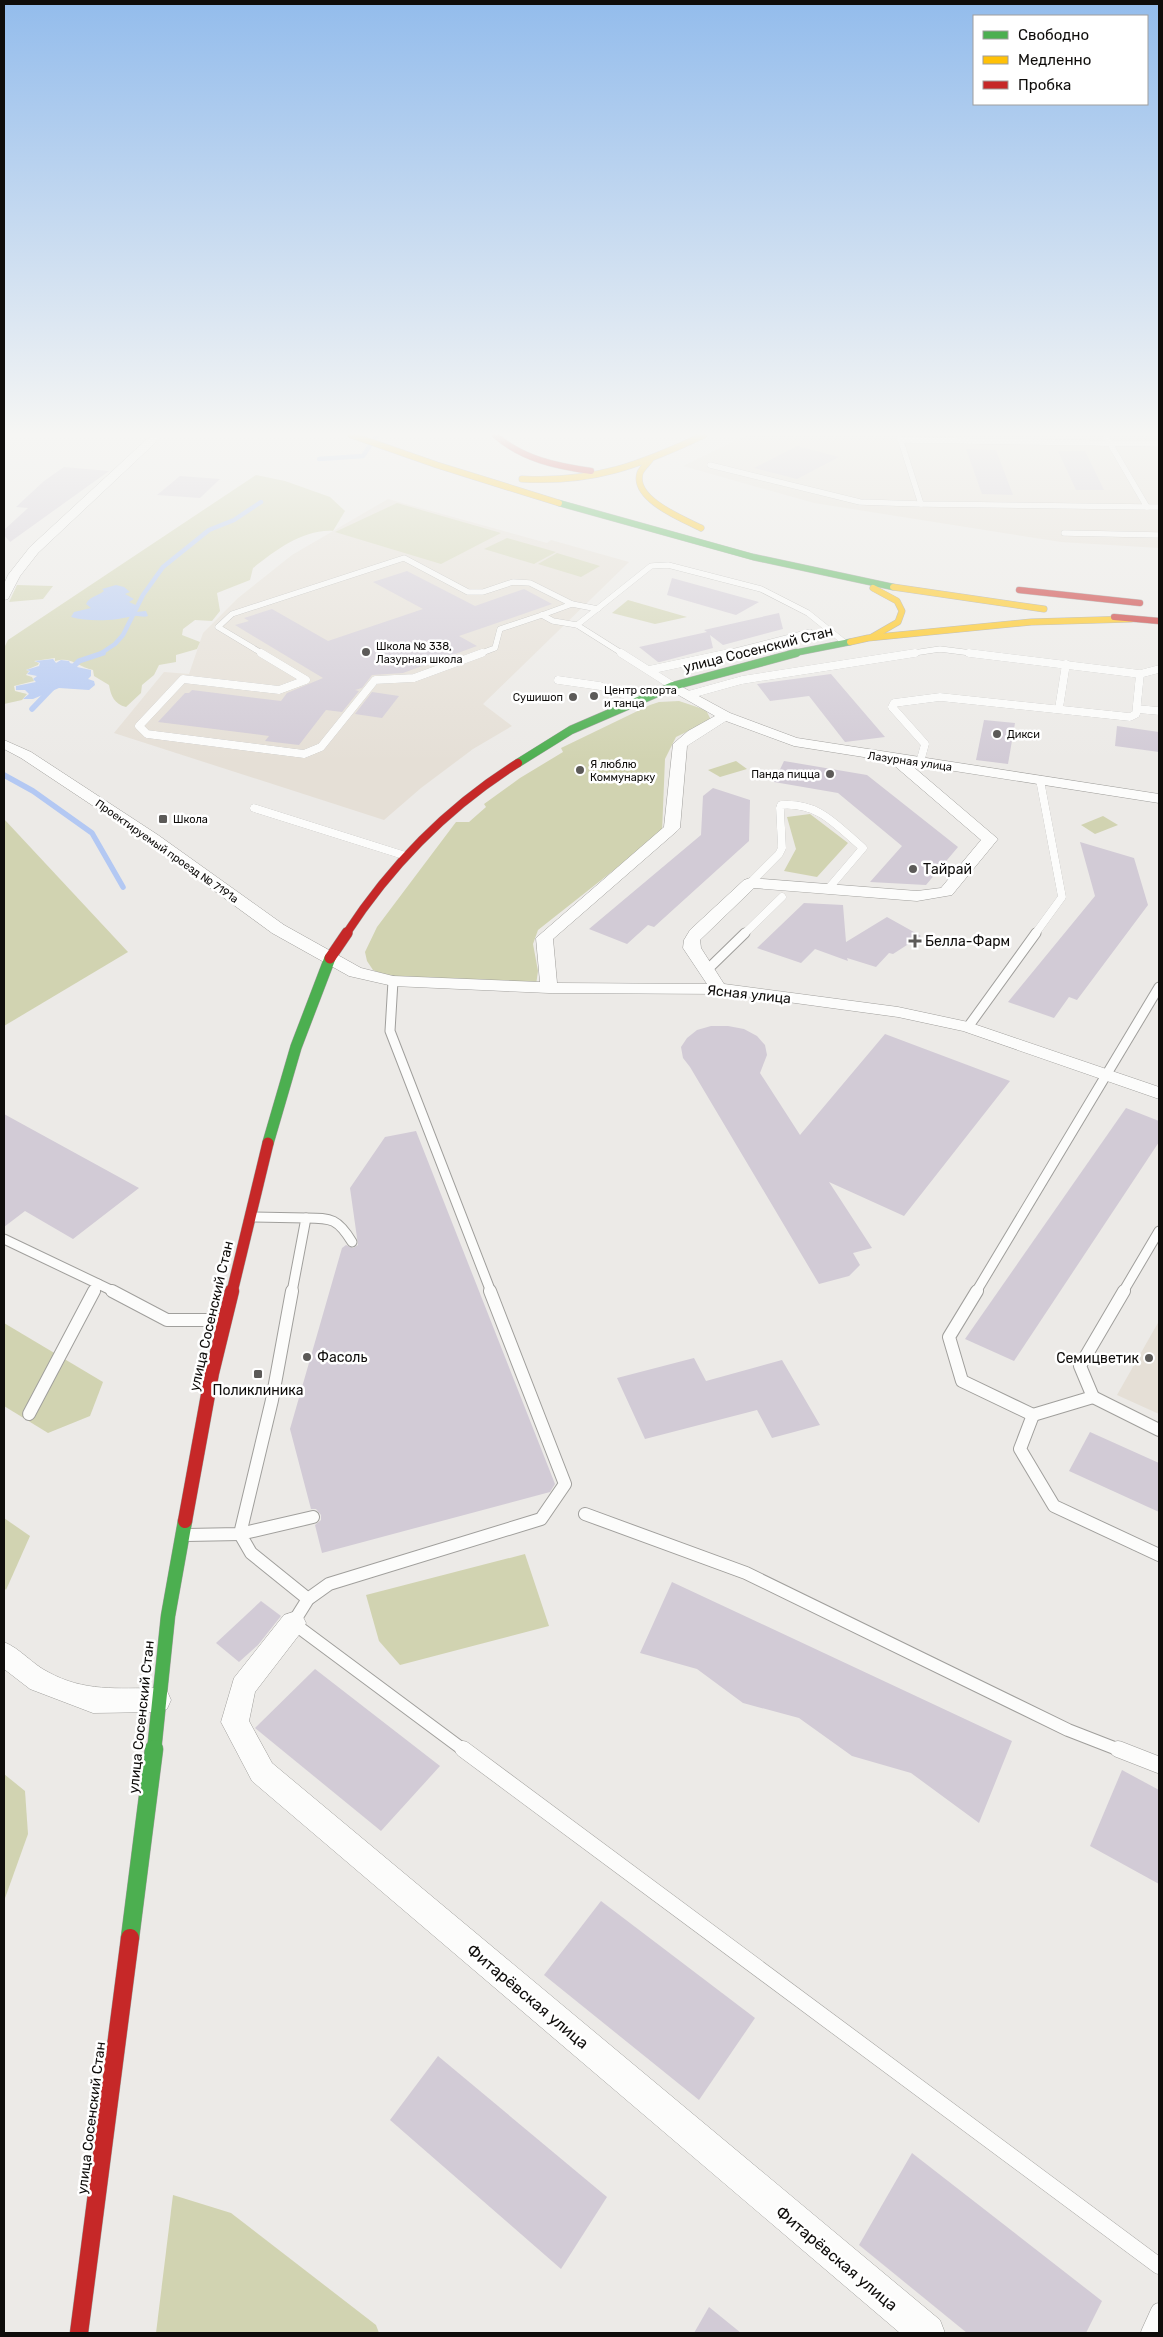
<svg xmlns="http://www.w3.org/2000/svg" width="1163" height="2337" viewBox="0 0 1163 2337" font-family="Rubik,sans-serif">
	<rect width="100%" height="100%" fill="#eceae7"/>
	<g fill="#e5dfd6">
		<path d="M747,435H1159V548L1061,542L814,503L683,466Z"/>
		<path d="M388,499L547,543L551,540L629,562L483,704L512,726L473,749L421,788L384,820L114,733L164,672L189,674L203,633L238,598L292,555Z"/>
		<path d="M1159,1321V1414L1117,1395Z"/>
	</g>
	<g fill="#d1d3b1">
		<path d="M256,475L285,481L330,497L345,511L333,531C303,529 275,551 253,568L250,580L217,593L220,611L212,621L195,620L183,629L182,635L200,642L197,649L176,655V662L159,665L154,675L142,685L141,693L126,707C114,704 111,696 109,685L94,676L93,670C77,666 71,656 55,661V658L34,661L39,663L38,665L26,670L29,671L26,675L32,677L34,681L14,686L15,691L27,694L22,700L4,704V648L8,640Z"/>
		<path d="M397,503L501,533L441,564L335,532Z"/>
		<path d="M507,538L556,552L534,564L484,549Z"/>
		<path d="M557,553L600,566L581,577L538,564Z"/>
		<path d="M17,585L53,586L43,599L9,602Z"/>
		<path d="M628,600L687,617L655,624L612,613Z"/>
		<path d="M679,701L706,710L711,720L676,737L665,759L662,832L538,930L533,944L538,971L536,985L386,976L373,970L367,961L365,952L377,927L456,822H469L486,807L484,804L520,778L563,752L561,748L650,705L659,702Z"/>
		<path d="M736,761L747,769L720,777L708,770Z"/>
		<path d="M810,814L848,843L817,877L784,871L796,849L787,817Z"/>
		<path d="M1103,816L1118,825L1095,834L1081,825Z"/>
		<path d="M4,819L128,952L4,1026Z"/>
		<path d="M4,1323L103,1382L90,1416L48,1433L4,1406Z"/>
		<path d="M4,1518L30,1536L6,1590L4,1588Z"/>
		<path d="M525,1554L549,1626L400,1665L379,1641L366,1595Z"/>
		<path d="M4,1774L25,1791L28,1834L4,1901Z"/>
		<path d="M173,2195L231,2213L376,2325L379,2333H156Z"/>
	</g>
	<g fill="#b3c8f3">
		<path d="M116,585L124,587L130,592L125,594L134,599L129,602L138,606L135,612L146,611L148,616C143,618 138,615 132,616C116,621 88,622 71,617L74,612L91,608L86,604C90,596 98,596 104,591L102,589Z"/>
		<path d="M53,659L56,663L61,660L69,661L70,663L77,665V667L91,670V676L88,679L94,681L95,685L89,690L59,688L33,699H23L29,694L25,690H16V686L36,682L33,679L37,676L27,674L30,671L26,670L39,666L40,663L35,661Z"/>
	</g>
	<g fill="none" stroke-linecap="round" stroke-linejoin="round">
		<g stroke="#b3c8f3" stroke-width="4.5">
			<path d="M319,459L363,456L377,435"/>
			<path d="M100,654L115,644L123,635L143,595L163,567L209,530L234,520L261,502"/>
		</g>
		<g stroke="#b3c8f3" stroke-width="5.5">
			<path d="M70,670L79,661L103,653"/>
			<path d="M32,709L55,685"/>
			<path d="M4,775L33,791L92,833L123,887"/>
		</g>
	</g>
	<g fill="#d2cbd6">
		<path d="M797,446L839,457L797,479L754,468Z"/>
		<path d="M966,449L996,450L1013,495L982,494Z"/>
		<path d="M1058,451H1085L1104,490H1076Z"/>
		<path d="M64,467L109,471L10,542L4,535V530L28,508L16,507L44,481Z"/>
		<path d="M180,476L220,479L200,498L157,495Z"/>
		<path d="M407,571L475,606L524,589L552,604L459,636L477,646L403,673L372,675L362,688L355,690L359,691L342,712L326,710L299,745L265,741L269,736L158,722L185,693H189L192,690L281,701L287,693L323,678L235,625L249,621L244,618L272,609L328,641L423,609L373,582Z"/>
		<path d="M672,578L759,602L736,615L667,595Z"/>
		<path d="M779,613L783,629L723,645L710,635L713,648L660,662H658L639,647L707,632L704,630Z"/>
		<path d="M831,674L885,737L845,742L809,696L770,701L757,684Z"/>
		<path d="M372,692L399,696L382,718L355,714Z"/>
		<path d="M984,720L1015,723L1008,764L976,760Z"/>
		<path d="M1117,726L1159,732V752L1115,746Z"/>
		<path d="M784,761L867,775L958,847L926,885L870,882L902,846L838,793L774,782Z"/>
		<path d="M713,788L750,800L749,841L654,927L648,925L627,944L589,929L701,835L703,796Z"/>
		<path d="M1080,842L1134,858L1148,905L1077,1000L1069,997L1054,1018L1008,1002L1095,896Z"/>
		<path d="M804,903L843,905L846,942L887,917L921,936L893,954L889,953L876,967L847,958L848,961L815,949L801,963L757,948Z"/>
		<path d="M711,1026H728L744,1029L757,1036L765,1045L767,1055L760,1073L800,1135L885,1034L1010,1081L904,1216L829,1182L872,1248L853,1253L860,1265L849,1276L819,1284L690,1067L683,1058L681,1047L687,1038L697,1030Z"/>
		<path d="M1126,1108L1159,1121V1142L1014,1361L965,1339Z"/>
		<path d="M4,1114L139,1188L73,1239L25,1211L4,1227Z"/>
		<path d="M416,1131L555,1484L550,1492L322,1553L315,1525L321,1520V1515L316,1509H311L290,1429L342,1248L346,1245L353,1248L358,1245L350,1188L385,1137Z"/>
		<path d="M694,1358L706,1381L782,1360L820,1425L772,1438L757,1410L645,1439L617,1378Z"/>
		<path d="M1090,1432L1159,1463V1512L1069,1471Z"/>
		<path d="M672,1582L1012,1741L979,1823L911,1773L852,1756L799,1718L743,1703L697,1669L640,1653Z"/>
		<path d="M261,1601L281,1616L258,1645L239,1662L216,1643Z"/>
		<path d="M315,1669L440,1766L381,1831L255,1728Z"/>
		<path d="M1122,1770L1159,1790V1884L1090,1846Z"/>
		<path d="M601,1901L755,2018L699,2100L544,1975Z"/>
		<path d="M438,2056L607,2197L561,2269L390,2120Z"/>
		<path d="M912,2153L1102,2301L1086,2333H967L859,2245Z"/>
		<path d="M709,2307L741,2333H694Z"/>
	</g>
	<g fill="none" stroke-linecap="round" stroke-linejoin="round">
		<defs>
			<g id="lane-far4">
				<path d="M899,435L921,504L1147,507L1105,435"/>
				<path d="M900,440L1159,444"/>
				<path d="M151,441L157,435"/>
				<path d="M710,465L860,502L921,504"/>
				<path d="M1147,507H1159"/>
				<path d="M1064,533L1159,535"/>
				<path d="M572,604L598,609"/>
				<path d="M542,615L553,621L577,625"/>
				<path d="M263,654L218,627L232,614L404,558L468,592H483L513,582L530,583L572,604L542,615"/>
				<path d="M479,654L495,648L500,629L542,615"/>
				<path d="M623,654L577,625L651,566L668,565L761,589L808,613L844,642"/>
				<path d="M724,654L810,632"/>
				<path d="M907,654L940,649L979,654"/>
			</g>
			<g id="lane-far3">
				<path d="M261,653L306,680L279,690L183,679L139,726L147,734L304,754L321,747L375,680L414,678L482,653"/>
				<path d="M621,653L673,686"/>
				<path d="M969,653L1140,674L1159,669"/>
				<path d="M649,670L729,653"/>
				<path d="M558,680L600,686L639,700"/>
				<path d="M688,695L742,680L915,653"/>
				<path d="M1059,708L1066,664"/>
				<path d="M1137,709L1159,711"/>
				<path d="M920,762L925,744L892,707L894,703L940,697L1130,717L1136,714L1140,674"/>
				<path d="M254,808L406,856"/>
				<path d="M750,883L779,854L782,848L780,808L781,805C819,802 836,825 863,848L828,889"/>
				<path d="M744,934L782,897"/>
				<path d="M1035,934L1062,897L1040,780"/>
			</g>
			<g id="lane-far2">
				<path d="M707,970L745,933"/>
				<path d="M393,981L390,1031L491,1292"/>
				<path d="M968,1027L1036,933"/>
				<path d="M252,1217L306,1218L292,1292"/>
				<path d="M306,1218C332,1218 338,1219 352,1242"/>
				<path d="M4,1239L115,1292"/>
				<path d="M94,1292L98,1284"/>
				<path d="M976,1292L1159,987"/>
				<path d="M1123,1292L1159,1231"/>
			</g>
			<g id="lane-far1">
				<path d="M112,1291L167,1320H221"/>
				<path d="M977,1291L949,1337L962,1381L1033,1415L1093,1397L1080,1366L1124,1291"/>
				<path d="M1093,1397L1159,1430"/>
				<path d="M29,1414L94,1291"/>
				<path d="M1033,1415L1020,1449L1054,1506L1159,1555"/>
				<path d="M585,1514L746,1573L1068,1730L1122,1751"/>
				<path d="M186,1535L240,1534L272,1400L292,1291"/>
				<path d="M308,1599L251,1553L240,1534L313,1517"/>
				<path d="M465,1751L293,1623L308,1599L329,1584L541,1519L565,1484L490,1291"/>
			</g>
			<g id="lane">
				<path d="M463,1749L1159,2266"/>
				<path d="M1118,1749L1159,1765"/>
				<path d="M1149,2333L1159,2311"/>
			</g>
			<g id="street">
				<path d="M151,438L156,441L155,443L38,553L20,576L8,599L4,600V584L8,575L30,547L147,439Z"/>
				<path d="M673,682L730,713L797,738L1159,794V803L910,764L998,839L952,895L917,901L754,888L700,940L701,948L724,984L898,1007L968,1022L1159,1087V1099L963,1031L898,1017L729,994L549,993L393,986L349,976L272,933L146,841L21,758L4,749V740L31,752L158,835L284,925L361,968L393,976L540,982L536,938L664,827L673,744L688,731L715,716L668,689L666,686ZM726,721L794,746L889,761L981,840L941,888L917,891L750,878L744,880L690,930L684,940L683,948L707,984L557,983L553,939L677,831L680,828L687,746Z"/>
				<path d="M293,1612L302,1615L306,1623L302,1631L255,1692L249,1721L272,1763L940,2320L945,2333H900L252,1781L221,1722L234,1678L284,1615Z"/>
				<path d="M4,1642C21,1649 32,1664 48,1672C84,1692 118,1688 157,1688L167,1691L171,1700L167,1709L157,1712L93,1713L30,1689L4,1669Z"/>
			</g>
			<g id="fast-far4">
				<path d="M559,503L753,557L893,587"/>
				<path d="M789,654L850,642"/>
			</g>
			<path id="fast-far3" d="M518,763L571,730L673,686L796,653"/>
			<path id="fast-far2" d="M268,1143L296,1047L330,958"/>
			<path id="fast-far1" d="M154,1751L168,1616L185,1521"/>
			<path id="fast" d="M130,1938L154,1749"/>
			<g id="slow">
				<path d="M351,435L437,465L559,503"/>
				<path d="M650,460C647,464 642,468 640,473C632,499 683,519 701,528"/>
				<path d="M522,479C594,483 640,465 704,435"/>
				<path d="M893,587L1044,609"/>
				<path d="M872,637L898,622L902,611L897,601L873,588"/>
				<path d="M850,642L868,638L1031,622L1131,619"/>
			</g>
			<g id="jam-far4">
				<path d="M495,435C522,459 556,466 591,471"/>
				<path d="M1019,590L1140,603"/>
				<path d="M1114,617L1159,621"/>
			</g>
			<path id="jam-far3" d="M346,934C391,865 448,807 518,763"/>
			<g id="jam-far2">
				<path d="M330,958L347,933"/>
				<path d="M232,1292L268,1143"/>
			</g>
			<path id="jam-far1" d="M185,1521L212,1373L232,1291"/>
			<path id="jam" d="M79,2333L130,1938"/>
		</defs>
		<use href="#lane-far4" stroke="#a09f9c" stroke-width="6"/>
		<use href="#lane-far3" stroke="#a09f9c" stroke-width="8"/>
		<use href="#lane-far2" stroke="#a09f9c" stroke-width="11"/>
		<use href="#lane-far1" stroke="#a09f9c" stroke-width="14"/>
		<use href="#lane" stroke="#a09f9c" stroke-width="17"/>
		<use href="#street" stroke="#a09f9c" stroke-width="1"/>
		<use href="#fast-far4" stroke="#a09f9c" stroke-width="7"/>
		<use href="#fast-far3" stroke="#a09f9c" stroke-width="9"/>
		<use href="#fast-far2" stroke="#a09f9c" stroke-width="12"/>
		<use href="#fast-far1" stroke="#a09f9c" stroke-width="15"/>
		<use href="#fast" stroke="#a09f9c" stroke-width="19"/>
		<use href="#slow" stroke="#a09f9c" stroke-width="7"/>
		<use href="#jam-far4" stroke="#a09f9c" stroke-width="7"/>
		<use href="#jam-far3" stroke="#a09f9c" stroke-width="9"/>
		<use href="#jam-far2" stroke="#a09f9c" stroke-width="12"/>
		<use href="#jam-far1" stroke="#a09f9c" stroke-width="15"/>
		<use href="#jam" stroke="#a09f9c" stroke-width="19"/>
		<use href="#lane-far4" stroke="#fcfcfb" stroke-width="5.5"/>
		<use href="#lane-far3" stroke="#fcfcfb" stroke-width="8"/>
		<use href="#lane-far2" stroke="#fcfcfb" stroke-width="9"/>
		<use href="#lane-far1" stroke="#fcfcfb" stroke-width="12"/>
		<use href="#lane" stroke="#fcfcfb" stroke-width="16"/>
		<use href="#street" fill="#fcfcfb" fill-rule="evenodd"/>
		<use href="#fast-far4" stroke="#4caf50" stroke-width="6"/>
		<use href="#fast-far3" stroke="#4caf50" stroke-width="8"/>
		<use href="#fast-far2" stroke="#4caf50" stroke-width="11"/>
		<use href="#fast-far1" stroke="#4caf50" stroke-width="14"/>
		<use href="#fast" stroke="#4caf50" stroke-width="18"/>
		<use href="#slow" stroke="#ffc107" stroke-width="6"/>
		<use href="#jam-far4" stroke="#c62828" stroke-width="6"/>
		<use href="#jam-far3" stroke="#c62828" stroke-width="8"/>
		<use href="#jam-far2" stroke="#c62828" stroke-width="11"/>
		<use href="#jam-far1" stroke="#c62828" stroke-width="14"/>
		<use href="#jam" stroke="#c62828" stroke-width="18"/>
	</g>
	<linearGradient id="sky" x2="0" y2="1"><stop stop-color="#93bcec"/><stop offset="0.57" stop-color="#f6f6f4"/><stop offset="1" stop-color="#f6f6f4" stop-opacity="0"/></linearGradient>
	<rect width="1163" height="762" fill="url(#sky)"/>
	<g fill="#5c5a58" stroke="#fff" stroke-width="2">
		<circle cx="366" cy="652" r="5"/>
		<circle cx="594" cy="696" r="5"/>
		<circle cx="573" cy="697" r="5"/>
		<circle cx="997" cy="734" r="5"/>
		<circle cx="580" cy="770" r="5"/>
		<circle cx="830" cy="774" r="5"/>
		<rect x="158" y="814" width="10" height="10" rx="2.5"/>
		<circle cx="913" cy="869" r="5"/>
		<path d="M912.5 933.5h5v5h5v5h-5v5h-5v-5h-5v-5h5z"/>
		<circle cx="307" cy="1357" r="5"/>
		<circle cx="1149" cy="1358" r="5"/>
		<rect x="253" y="1369" width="10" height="10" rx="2.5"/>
	</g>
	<g text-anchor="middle" stroke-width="5" stroke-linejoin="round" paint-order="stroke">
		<g font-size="11" fill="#0f0d0b" stroke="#fff" text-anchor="start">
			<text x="376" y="650">Школа № 338,<tspan x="376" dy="13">Лазурная школа</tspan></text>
			<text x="604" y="694">Центр спорта<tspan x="604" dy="13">и танца</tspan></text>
			<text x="563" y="701" text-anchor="end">Сушишоп</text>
			<text x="1007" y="738">Дикси</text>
			<text x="590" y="768">Я люблю<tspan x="590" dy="13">Коммунарку</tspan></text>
			<text x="820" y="778" text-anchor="end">Панда пицца</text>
			<text x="173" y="823">Школа</text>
		</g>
		<g font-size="11" fill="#0f0d0b" stroke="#fff">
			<text transform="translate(910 761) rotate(8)" y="4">Лазурная улица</text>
			<text transform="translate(167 851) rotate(35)" y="4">Проектируемый проезд № 7191а</text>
		</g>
		<g font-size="14" fill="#0f0d0b" stroke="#fff">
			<text transform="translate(758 649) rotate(-14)" y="5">улица Сосенский Стан</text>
			<text transform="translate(749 994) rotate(6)" y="5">Ясная улица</text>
			<text transform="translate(211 1316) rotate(-77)" y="5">улица Сосенский Стан</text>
			<text transform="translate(141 1717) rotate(-84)" y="5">улица Сосенский Стан</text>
			<text transform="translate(91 2118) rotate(-83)" y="5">улица Сосенский Стан</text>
		</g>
		<g font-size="14" fill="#0f0d0b" stroke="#fff" text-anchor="start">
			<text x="923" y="874">Тайрай</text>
			<text x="925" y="946">Белла-Фарм</text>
			<text x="317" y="1362">Фасоль</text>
			<text x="1139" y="1363" text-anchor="end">Семицветик</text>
			<text x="258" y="1395" text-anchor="middle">Поликлиника</text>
		</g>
		<g font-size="16" fill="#0f0d0b" stroke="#fff">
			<text transform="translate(528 1996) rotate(40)" y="6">Фитарёвская улица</text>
			<text transform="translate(837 2258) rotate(40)" y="6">Фитарёвская улица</text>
		</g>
	</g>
	<rect width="1163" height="2337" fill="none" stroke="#0f0d0b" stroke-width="10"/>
	<rect x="973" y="15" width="175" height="90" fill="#ffffff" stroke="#9f9e9d"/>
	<rect x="983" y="31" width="25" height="8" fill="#4caf50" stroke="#9f9e9d"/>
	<text x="1018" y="40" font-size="15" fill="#0f0d0b">Свободно</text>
	<rect x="983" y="56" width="25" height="8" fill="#ffc107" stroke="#9f9e9d"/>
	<text x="1018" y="65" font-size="15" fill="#0f0d0b">Медленно</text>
	<rect x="983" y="81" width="25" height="8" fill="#c62828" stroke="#9f9e9d"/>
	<text x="1018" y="90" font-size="15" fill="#0f0d0b">Пробка</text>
</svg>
